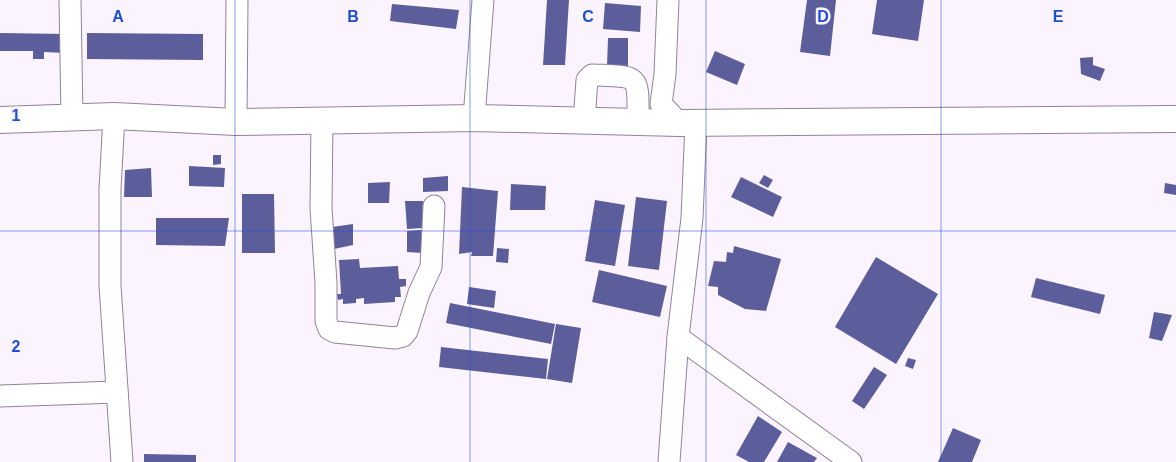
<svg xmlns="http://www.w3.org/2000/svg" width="1176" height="462" viewBox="0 0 1176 462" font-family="Arial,sans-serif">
	<rect width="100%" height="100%" fill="#fbf4fe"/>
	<g fill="#5c5e9b">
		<path d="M547,0H569L565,65H543Z"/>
		<path d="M807,0H836L830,56L800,52Z"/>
		<path d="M877,0H924L918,41L872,34Z"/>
		<path d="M605,3L641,6L640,32L603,29Z"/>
		<path d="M392,4L459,10L456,29L390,21Z"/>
		<path d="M0,33L65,34V53L44,52V59H33V51H0Z"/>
		<path d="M87,33L203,34V60L87,59Z"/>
		<path d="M608,38H628V67L607,66Z"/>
		<path d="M715,51L745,64L737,85L706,72Z"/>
		<path d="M1093,57V65L1105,69L1100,81L1081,74L1080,58Z"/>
		<path d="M213,155H221V164L213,165Z"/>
		<path d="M189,166L225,168L224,187L189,186Z"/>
		<path d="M151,168L152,197H124L125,170Z"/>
		<path d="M764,175L773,180L768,188L759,183Z"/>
		<path d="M448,176V191L423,192V178Z"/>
		<path d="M741,177L782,197L773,217L731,197Z"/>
		<path d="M390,182L389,203H368V183Z"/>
		<path d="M1165,183L1176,185V195L1164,193Z"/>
		<path d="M511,184L546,186L545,210H510Z"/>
		<path d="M462,187L498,191L493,256H471L472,252L459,254Z"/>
		<path d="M242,194H274L275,253H242Z"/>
		<path d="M636,197L667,201L659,270L628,266Z"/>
		<path d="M595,200L625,205L615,266L585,261Z"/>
		<path d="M405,201H423L422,228L407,229Z"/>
		<path d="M156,218H229L225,246L156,245Z"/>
		<path d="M353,224V245L334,249L332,227Z"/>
		<path d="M421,230L422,253L407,252V231Z"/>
		<path d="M734,246L781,259L766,311L745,309L718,295V287L708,286L714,261L726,262L727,252L733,253Z"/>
		<path d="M497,248L509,249L508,263L496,262Z"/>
		<path d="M876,257L938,294L896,364L835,327Z"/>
		<path d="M359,259L360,268L398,266L399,279H406V286L400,287L401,297H395V302L364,304V298L356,299V303L343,304V299L338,300L337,294H341L339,260Z"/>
		<path d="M599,270L667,286L660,317L592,302Z"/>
		<path d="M1036,278L1105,295L1100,314L1031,297Z"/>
		<path d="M469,287L496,291L494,308L467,304Z"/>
		<path d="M450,303L555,324L551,344L446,323Z"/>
		<path d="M1154,312L1172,315L1162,341L1149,338Z"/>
		<path d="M556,324L581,328L572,383L547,379Z"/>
		<path d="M441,347L548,359L546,379L439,367Z"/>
		<path d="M908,358L916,360L913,369L905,366Z"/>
		<path d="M874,367L887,375L864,409L852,401Z"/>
		<path d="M758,416L782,432L764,462H749L736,455Z"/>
		<path d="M953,428L981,440L972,462H938Z"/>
		<path d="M788,442L817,458L814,462H777Z"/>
		<path d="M144,454L196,455V462H144Z"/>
	</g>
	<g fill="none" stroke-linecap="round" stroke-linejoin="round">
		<defs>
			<g id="minor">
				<path d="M70,0L72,118"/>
				<path d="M668,0L665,74L661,104L679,123"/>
				<path d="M114,116L110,189V286L122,462"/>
				<path d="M474,118L483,0"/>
				<path d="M322,120L321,208L326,283V321L329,329L335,332L395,338L403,336L407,331L419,293L431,267L434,206"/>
				<path d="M584,121L587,80L592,75C641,77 638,73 638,122"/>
				<path d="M236,122L237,0"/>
				<path d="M678,337L851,462"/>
				<path d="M0,396L117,392"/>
				<path d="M669,462L678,337L692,218L696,123"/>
			</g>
			<path id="major" d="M0,120L114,116L236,122L474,118L679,123L1176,119"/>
		</defs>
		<use href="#minor" stroke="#92829a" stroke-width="23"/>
		<use href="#major" stroke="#92829a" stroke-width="28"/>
		<use href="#minor" stroke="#fff" stroke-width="21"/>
		<use href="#major" stroke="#fff" stroke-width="26"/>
	</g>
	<path fill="none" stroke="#1d4ed8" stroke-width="1" stroke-opacity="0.55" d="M235,0V462M470,0V462M706,0V462M941,0V462M0,231H1176"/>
	<g font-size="16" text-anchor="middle" font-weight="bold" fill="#1d4ed8" stroke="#fbf4fe" stroke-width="5" stroke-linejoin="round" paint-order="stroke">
		<text x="118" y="22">A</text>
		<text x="353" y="22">B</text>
		<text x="588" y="22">C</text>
		<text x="823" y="22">D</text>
		<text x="1058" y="22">E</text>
		<text x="16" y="121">1</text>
		<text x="16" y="352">2</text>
	</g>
</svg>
